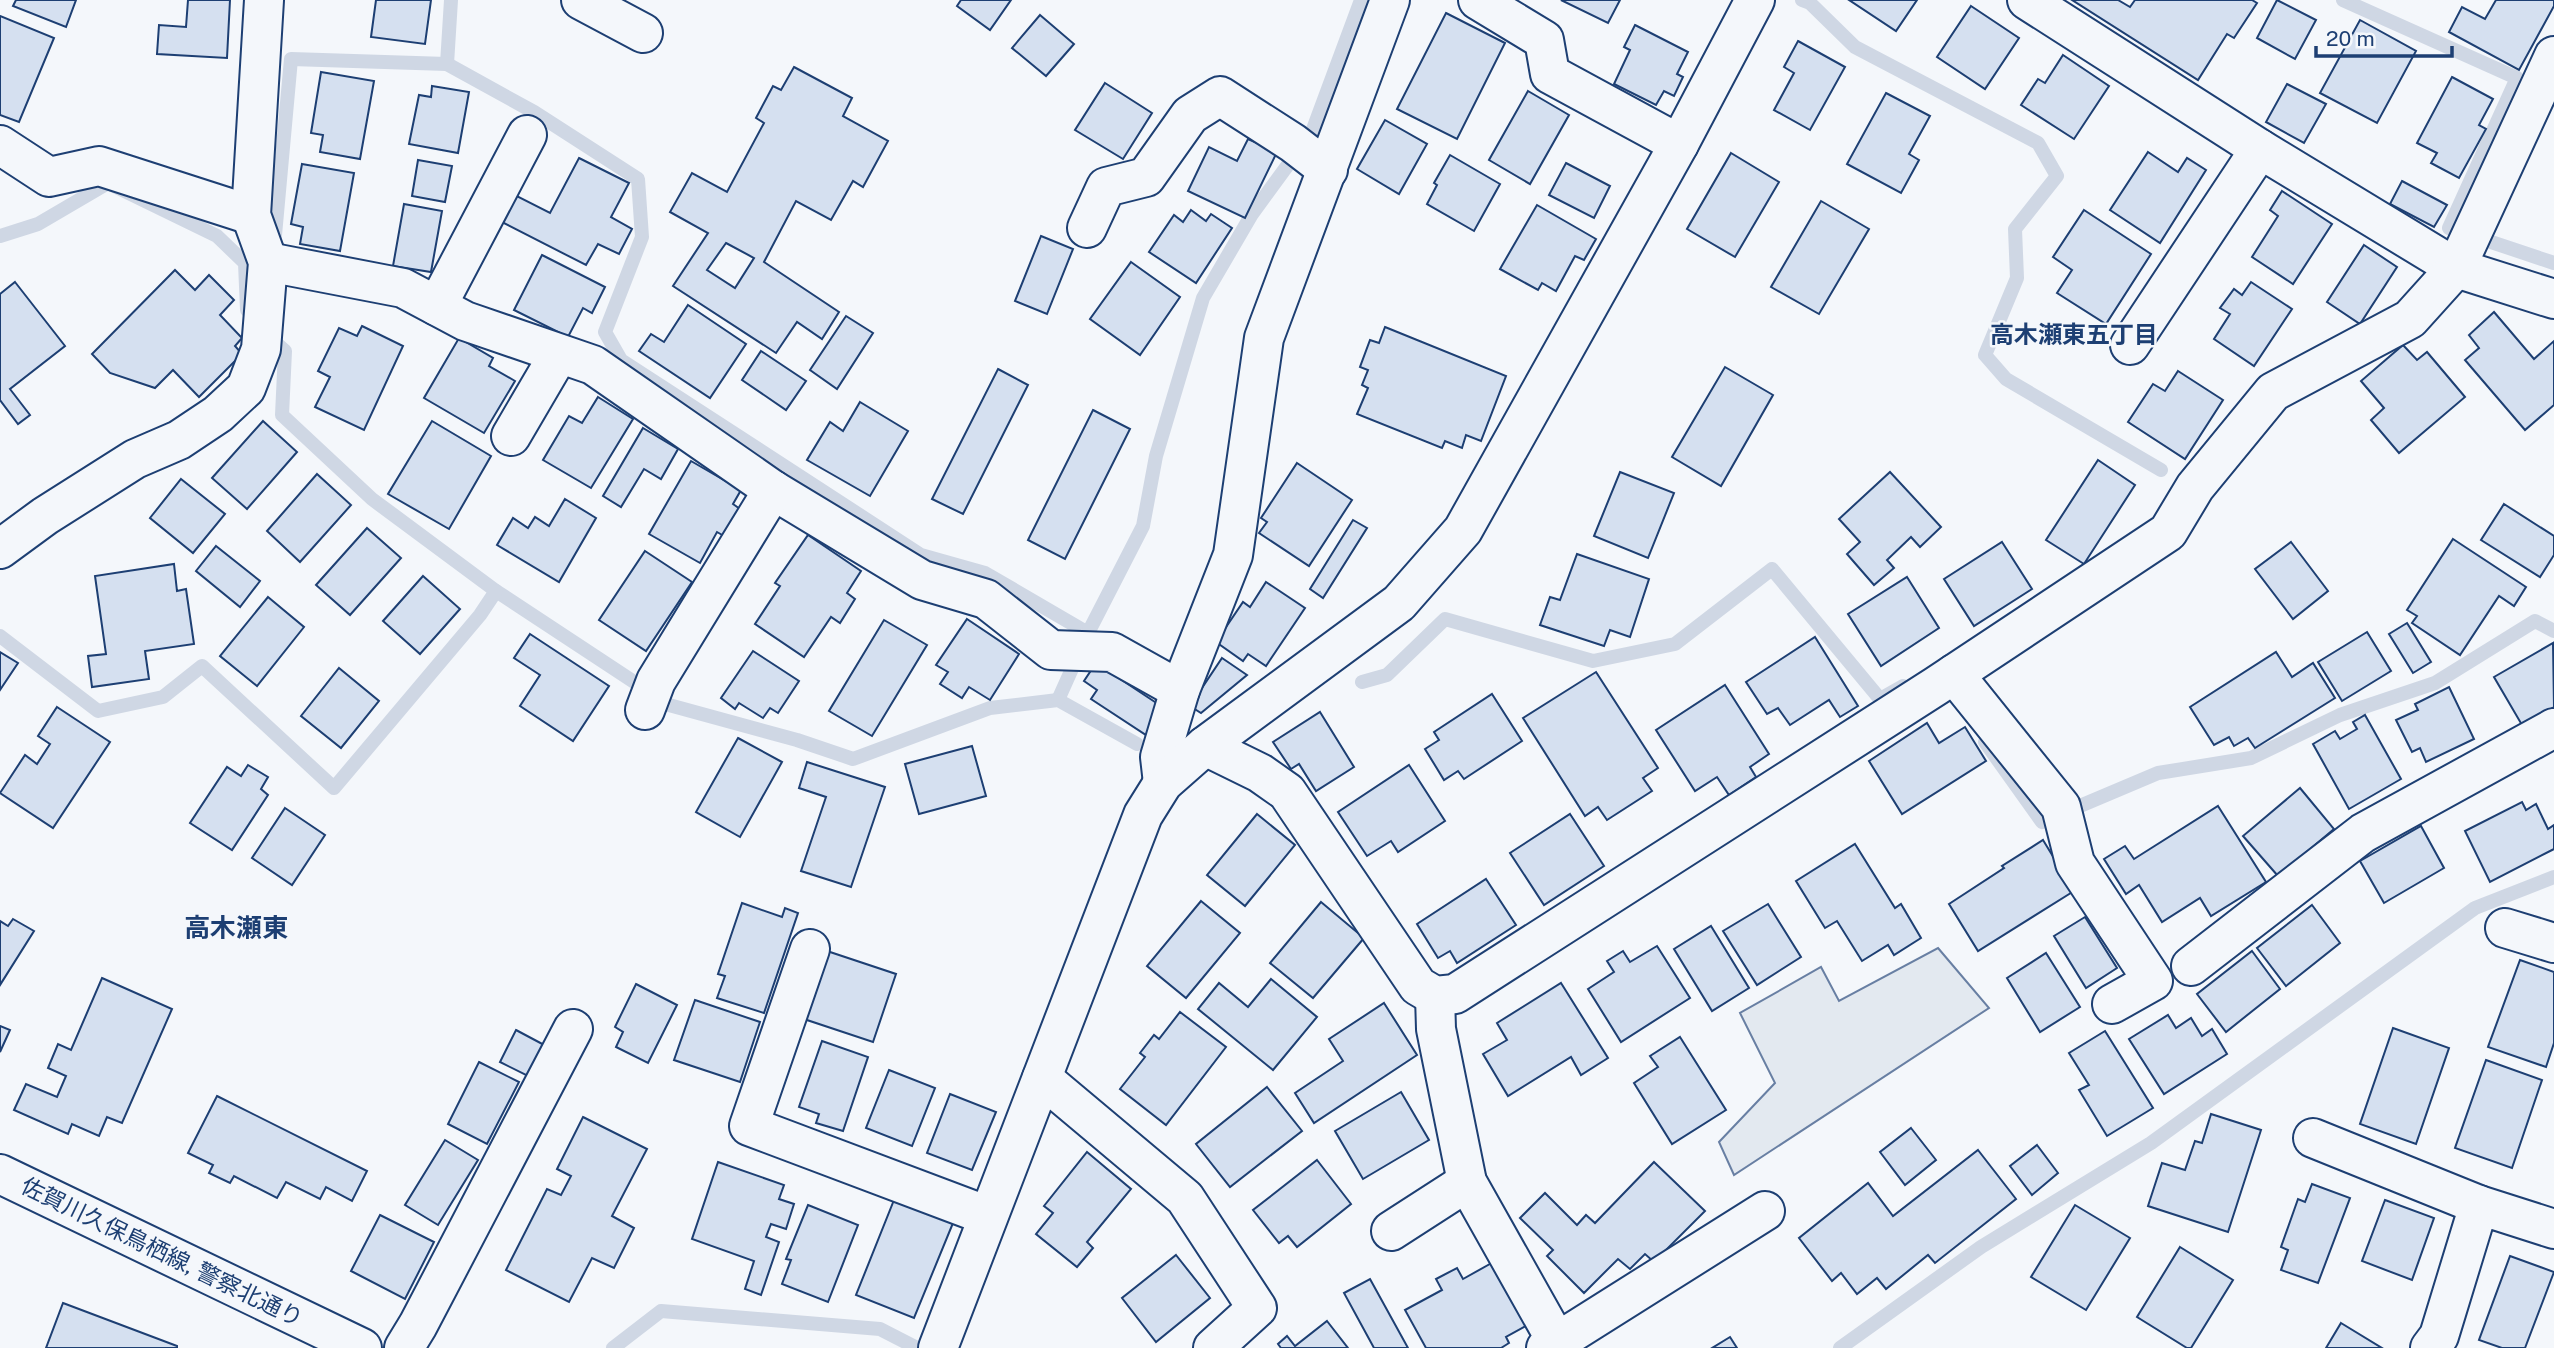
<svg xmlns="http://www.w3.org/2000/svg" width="2554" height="1348" viewBox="0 0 2554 1348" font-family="'Public Sans','Noto Sans JP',sans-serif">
	<rect width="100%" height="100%" fill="#f4f7fb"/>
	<path fill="#e3e9f0" stroke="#687fa3" stroke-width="2" d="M1938,948L1989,1008L1734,1175L1719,1142L1775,1083L1740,1013L1821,967L1839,1001Z"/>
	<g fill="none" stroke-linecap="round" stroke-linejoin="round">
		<g stroke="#cfd7e4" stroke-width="14">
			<path d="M1802,0L1810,3L1855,47L2038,143L2057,176L2015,229L2017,278L1985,355L2006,379L2161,470"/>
			<path d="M2343,0L2517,78L2449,228L2554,263"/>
			<path d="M447,64L451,0"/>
			<path d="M275,235L291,59L447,64L534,112L638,179L642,237L605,332L621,360L921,555L985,573L1088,633"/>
			<path d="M0,236L38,224L108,183L217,236L245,263L247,310"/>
			<path d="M267,335L285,351L282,415L372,499L496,591L669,705L797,740L853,759L990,708L1058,700L1137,744"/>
			<path d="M0,636L98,711L163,697L202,666L334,788L480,615L496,591"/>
			<path d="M1362,682L1387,675L1445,619L1593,661L1675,644L1772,569L1880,699L1903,686"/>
			<path d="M1058,700L1088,633L1143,526L1156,456L1203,298L1252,214L1312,132L1361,0"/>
			<path d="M1985,742L2042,822L2158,773L2251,758L2340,715L2435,683L2535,621L2554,631"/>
			<path d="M613,1348L661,1311L880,1329L917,1348"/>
			<path d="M1840,1348L1981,1247L2151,1143L2475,908L2554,877"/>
		</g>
	</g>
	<g fill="#d5e0f0" stroke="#1d3f73" stroke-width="2" fill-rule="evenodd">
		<path d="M16,0H76L66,27L13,6Z"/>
		<path d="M188,0H230L227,58L157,54L159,25L186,27Z"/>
		<path d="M376,0H431L425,44L371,37Z"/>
		<path d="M961,0H1011L990,30L957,6Z"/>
		<path d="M1561,0H1620L1608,23Z"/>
		<path d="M1849,0H1917L1896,31Z"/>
		<path d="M2072,0H2118L2130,7L2135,0H2252L2257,3L2234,38L2227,34L2198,80Z"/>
		<path d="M2277,0L2316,20L2295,59L2257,38Z"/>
		<path d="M2496,0H2554V6L2519,70L2449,32L2462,7L2485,19Z"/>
		<path d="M1971,6L2019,38L1985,89L1937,57Z"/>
		<path d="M1446,13L1505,43L1457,139L1397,109Z"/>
		<path d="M1040,15L1074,44L1046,76L1012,48Z"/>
		<path d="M0,16L54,38L19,122L0,115Z"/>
		<path d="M2360,20L2416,51L2377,123L2320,93Z"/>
		<path d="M1635,25L1688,52L1677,74L1683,77L1674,96L1664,91L1656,105L1614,84L1630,50L1624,47Z"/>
		<path d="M1798,41L1845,67L1810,130L1774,110L1794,73L1784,67Z"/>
		<path d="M2063,55L2109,86L2074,139L2021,105L2038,79L2045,83Z"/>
		<path d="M794,67L852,98L843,116L888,141L863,187L853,181L831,220L796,201L764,262L839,312L822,339L797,322L776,353L673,286L708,233L670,212L692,173L727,192L764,123L756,118L773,86L781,90ZM726,243L754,258L735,288L707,270Z"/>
		<path d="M321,72L374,81L360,159L320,152L323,135L311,133Z"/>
		<path d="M2452,77L2493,99L2479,125L2486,129L2459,178L2431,163L2437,153L2417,143Z"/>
		<path d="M1105,83L1152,113L1123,159L1075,130Z"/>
		<path d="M2287,84L2326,104L2304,143L2266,122Z"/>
		<path d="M432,86L469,92L458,153L409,144L419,95L431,97Z"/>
		<path d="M1528,91L1569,115L1530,184L1489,160Z"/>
		<path d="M1886,93L1930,116L1909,154L1919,160L1901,193L1847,164Z"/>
		<path d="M1385,120L1427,144L1399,194L1357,169Z"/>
		<path d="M1248,139L1277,152L1245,218L1188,191L1209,147L1237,161Z"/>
		<path d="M2148,152L2178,172L2187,158L2206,170L2160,243L2110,210Z"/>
		<path d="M1731,153L1779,182L1735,257L1687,229Z"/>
		<path d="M1450,155L1500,184L1474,231L1427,204L1437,185L1434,183Z"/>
		<path d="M579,158L629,183L611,217L632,229L619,254L598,244L586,265L496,219L509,192L550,213Z"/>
		<path d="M418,160L452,166L445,202L412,196Z"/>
		<path d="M1566,163L1610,186L1594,218L1549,195Z"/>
		<path d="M302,164L354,173L340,251L300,244L303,227L291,224Z"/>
		<path d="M2402,181L2447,205L2434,227L2390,204Z"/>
		<path d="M2282,191L2332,224L2293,284L2252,257L2278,216L2270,210Z"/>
		<path d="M1821,201L1869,229L1819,314L1771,287Z"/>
		<path d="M404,204L442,211L431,272L393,266Z"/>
		<path d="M1537,205L1596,239L1584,260L1575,256L1556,291L1542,283L1538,290L1500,269Z"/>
		<path d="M1191,210L1206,221L1211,214L1232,228L1196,283L1149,252L1174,215L1183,222Z"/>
		<path d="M2084,210L2151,254L2106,324L2057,293L2072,270L2053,257Z"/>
		<path d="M1041,236L1073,249L1047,314L1015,301Z"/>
		<path d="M2364,245L2397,267L2360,324L2327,302Z"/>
		<path d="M542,255L605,287L592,313L583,308L568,337L514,310Z"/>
		<path d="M1131,262L1180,297L1140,355L1090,319Z"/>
		<path d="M175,270L195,290L209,275L234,300L220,315L242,338L235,346L242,354L199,397L173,370L155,388L110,373L92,354Z"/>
		<path d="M15,282L65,346L10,389L30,415L18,424L0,400V294Z"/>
		<path d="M2251,282L2292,309L2254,366L2214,339L2230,314L2220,308L2234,289L2242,295Z"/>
		<path d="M688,305L746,344L710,398L639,351L651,334L664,342Z"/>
		<path d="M2494,312L2534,359L2554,341V405L2525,430L2465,360L2479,348L2469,335Z"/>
		<path d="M846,316L873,333L837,389L810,370Z"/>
		<path d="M362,326L403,346L364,430L315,407L330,377L318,371L339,328L357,336Z"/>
		<path d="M1385,327L1506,376L1481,441L1466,435L1462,448L1445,441L1442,448L1357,414L1368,388L1362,385L1368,370L1360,367L1370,340L1379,343Z"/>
		<path d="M459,338L493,358L489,366L515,381L484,433L424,398Z"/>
		<path d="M2403,345L2417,360L2427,352L2465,397L2399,453L2371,420L2384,408L2361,381Z"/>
		<path d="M761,351L806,381L786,410L742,380Z"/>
		<path d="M1725,367L1773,395L1721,486L1672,457Z"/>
		<path d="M998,369L1028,385L963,514L932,499Z"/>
		<path d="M2178,371L2223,400L2185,459L2128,422L2153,384L2165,391Z"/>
		<path d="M598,397L633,419L591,488L543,460L569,416L582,423Z"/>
		<path d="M860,402L908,431L870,496L807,460L830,422L843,431Z"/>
		<path d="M1093,410L1130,429L1065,559L1028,540Z"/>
		<path d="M263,421L297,452L247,509L212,478Z"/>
		<path d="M432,421L491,456L449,529L388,494Z"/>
		<path d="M643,428L678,449L661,479L644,469L621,507L603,496Z"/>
		<path d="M2098,460L2135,485L2084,564L2046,540Z"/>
		<path d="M691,461L741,490L733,504L740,509L724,536L717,532L700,563L649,534Z"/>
		<path d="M1297,463L1352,500L1309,566L1259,533L1267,522L1261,518Z"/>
		<path d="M1620,472L1674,493L1648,558L1594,536Z"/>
		<path d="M1890,472L1941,527L1920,547L1911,537L1887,560L1894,568L1874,585L1847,554L1860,542L1839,519Z"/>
		<path d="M317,474L351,505L300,562L267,531Z"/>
		<path d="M181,479L225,514L193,553L150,518Z"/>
		<path d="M565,499L596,518L559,582L497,545L513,518L528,528L535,517L549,526Z"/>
		<path d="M2504,504L2554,536V555L2540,577L2481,540Z"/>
		<path d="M1353,520L1367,528L1323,598L1310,589Z"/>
		<path d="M367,528L401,558L350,615L316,585Z"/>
		<path d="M808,535L861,571L847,593L855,599L840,623L831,617L804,657L755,624L780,586L775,583Z"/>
		<path d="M2453,539L2526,587L2514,606L2499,596L2460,655L2412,623L2417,616L2407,610Z"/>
		<path d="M2002,542L2032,589L1974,626L1944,579Z"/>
		<path d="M2291,542L2328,591L2293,619L2255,569Z"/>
		<path d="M216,546L260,581L240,607L196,571Z"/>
		<path d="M645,551L692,582L646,651L599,620Z"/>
		<path d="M1577,554L1649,579L1630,637L1610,630L1604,646L1540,625L1550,597L1560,600Z"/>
		<path d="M174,564L177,591L186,589L194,644L145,651L149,679L92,687L88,656L106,654L95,576Z"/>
		<path d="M423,576L460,609L420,654L383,621Z"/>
		<path d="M1907,577L1939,628L1881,666L1848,614Z"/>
		<path d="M1266,582L1305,608L1266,666L1248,654L1243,661L1216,642L1243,602L1250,607Z"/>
		<path d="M268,597L304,627L257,686L220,656Z"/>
		<path d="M967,619L1019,654L990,700L969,687L962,698L940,684L948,672L936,665Z"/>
		<path d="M884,620L927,645L872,736L829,711Z"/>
		<path d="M2407,623L2431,662L2413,673L2389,634Z"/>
		<path d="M2367,632L2391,671L2342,701L2318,662Z"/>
		<path d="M530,634L609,686L573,741L520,706L540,675L514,658Z"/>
		<path d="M1815,637L1858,706L1840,717L1829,700L1790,725L1778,708L1767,714L1746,682Z"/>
		<path d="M2553,643L2554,707L2522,725L2494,677Z"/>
		<path d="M753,651L799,681L778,713L770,708L763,718L739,703L735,709L721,698Z"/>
		<path d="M0,652L18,663L0,690Z"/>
		<path d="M2276,652L2292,677L2313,663L2335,698L2255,748L2248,738L2234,746L2229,737L2214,745L2190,707Z"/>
		<path d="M1222,658L1247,675L1201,713L1190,706Z"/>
		<path d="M1096,663L1164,708L1146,735L1091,699L1097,690L1084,681Z"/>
		<path d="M339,668L379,701L341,748L301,716Z"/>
		<path d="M1596,672L1658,768L1643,778L1652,791L1607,820L1598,807L1585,816L1523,718Z"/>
		<path d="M1725,685L1769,754L1750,767L1756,777L1729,795L1717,777L1695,791L1656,730Z"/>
		<path d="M2449,687L2474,739L2426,762L2420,748L2412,752L2396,720L2418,710L2415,704Z"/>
		<path d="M1492,694L1522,741L1464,779L1458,771L1444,780L1425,749L1439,740L1434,732Z"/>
		<path d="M57,707L110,742L53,828L0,793L25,755L37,764L50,744L38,736Z"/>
		<path d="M1320,712L1354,767L1316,791L1299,764L1291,769L1273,742Z"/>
		<path d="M2365,715L2401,779L2349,809L2313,744L2335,731L2340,739L2357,729L2353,722Z"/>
		<path d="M1927,723L1939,743L1965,727L1986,761L1902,814L1869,761Z"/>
		<path d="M738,738L782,762L740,837L696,812Z"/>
		<path d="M972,746L986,796L919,814L905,764Z"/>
		<path d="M807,762L885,787L851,887L801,871L826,797L799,788Z"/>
		<path d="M248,765L268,777L261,789L268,795L232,850L190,823L227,767L241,776Z"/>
		<path d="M1409,765L1445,821L1398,852L1391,841L1367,856L1338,812Z"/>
		<path d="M2300,788L2334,829L2278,876L2243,836Z"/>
		<path d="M2522,802L2526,810L2536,804L2548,829L2554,825V849L2490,882L2465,831Z"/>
		<path d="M2218,806L2266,882L2211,916L2200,898L2162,922L2139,885L2126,894L2104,859L2125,846L2134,859Z"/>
		<path d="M285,808L325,835L292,885L252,858Z"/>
		<path d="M1257,814L1295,845L1245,906L1207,875Z"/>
		<path d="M1570,814L1604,866L1544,905L1510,853Z"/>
		<path d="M2421,826L2444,868L2384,903L2360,861Z"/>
		<path d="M2043,840L2074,891L1978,951L1949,904L2004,868L2002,866Z"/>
		<path d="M1855,844L1895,908L1901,904L1921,938L1894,955L1888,945L1862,961L1837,921L1825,928L1796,881Z"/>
		<path d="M1486,879L1516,925L1457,963L1450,951L1438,958L1417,924Z"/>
		<path d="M1201,901L1240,933L1186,998L1147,966Z"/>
		<path d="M1321,902L1364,938L1313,998L1270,963Z"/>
		<path d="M742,903L782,917L785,908L798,913L764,1013L717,998L725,976L718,974Z"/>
		<path d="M1768,904L1801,957L1757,985L1723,931Z"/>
		<path d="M2312,905L2340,943L2286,986L2257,948Z"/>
		<path d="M2085,917L2117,968L2086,988L2054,936Z"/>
		<path d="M13,919L34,931L0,985V921L8,926Z"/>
		<path d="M1711,926L1749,988L1712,1011L1674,949Z"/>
		<path d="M1657,946L1690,998L1621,1042L1588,989L1614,972L1607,961L1623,951L1630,962Z"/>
		<path d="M824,950L896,974L873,1042L801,1018Z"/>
		<path d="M2252,951L2280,989L2226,1032L2197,994Z"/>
		<path d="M2046,953L2080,1007L2040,1032L2007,978Z"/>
		<path d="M2520,960L2554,972V1043L2546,1067L2488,1047Z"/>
		<path d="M102,978L172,1009L122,1123L107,1117L99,1136L72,1124L68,1134L14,1110L26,1084L57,1097L66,1076L48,1068L58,1044L71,1050Z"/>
		<path d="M1271,979L1317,1017L1273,1070L1198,1009L1219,983L1248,1007Z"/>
		<path d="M1561,983L1608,1058L1581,1075L1571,1057L1508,1096L1483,1054L1507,1040L1497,1023Z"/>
		<path d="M636,984L677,1005L648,1063L616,1047L623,1032L615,1027Z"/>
		<path d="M695,1000L760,1022L740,1082L674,1060Z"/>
		<path d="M1384,1003L1417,1055L1314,1123L1295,1093L1343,1061L1329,1039Z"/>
		<path d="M1180,1012L1226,1047L1166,1125L1120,1089L1145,1057L1140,1053L1154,1035L1159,1039Z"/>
		<path d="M2168,1015L2176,1028L2191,1018L2202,1036L2212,1029L2227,1054L2164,1094L2129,1039Z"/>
		<path d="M0,1026L10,1030L0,1052Z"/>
		<path d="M2393,1028L2449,1048L2416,1144L2360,1124Z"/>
		<path d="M516,1030L548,1047L532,1078L500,1062Z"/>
		<path d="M2105,1031L2153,1108L2107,1136L2079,1090L2089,1085L2069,1053Z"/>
		<path d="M1680,1037L1726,1110L1672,1144L1634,1083L1658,1067L1650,1056Z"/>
		<path d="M822,1041L868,1057L843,1131L816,1123L819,1114L799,1107Z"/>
		<path d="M2486,1060L2542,1080L2512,1168L2455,1148Z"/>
		<path d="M479,1062L519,1082L487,1144L448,1124Z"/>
		<path d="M889,1070L935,1088L912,1146L866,1128Z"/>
		<path d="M1267,1087L1302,1131L1230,1187L1196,1144Z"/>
		<path d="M1401,1092L1429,1140L1363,1179L1335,1131Z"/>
		<path d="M950,1094L996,1112L972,1170L927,1153Z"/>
		<path d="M217,1096L367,1171L352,1201L326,1187L320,1199L286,1182L277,1198L234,1176L230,1183L209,1173L213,1165L188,1153Z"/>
		<path d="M2211,1114L2261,1130L2228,1232L2148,1206L2162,1163L2185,1170L2195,1141L2202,1143Z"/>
		<path d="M583,1117L647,1149L612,1216L634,1228L614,1268L592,1258L569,1302L506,1270L547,1189L561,1195L571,1176L557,1169Z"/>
		<path d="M1911,1128L1936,1160L1905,1185L1880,1152Z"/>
		<path d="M445,1140L478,1160L438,1225L405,1205Z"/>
		<path d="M2037,1145L2058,1173L2032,1195L2010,1166Z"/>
		<path d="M1978,1150L2016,1199L1935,1263L1928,1255L1886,1289L1877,1278L1857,1294L1841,1273L1832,1281L1799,1238L1868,1183L1893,1216Z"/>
		<path d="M1087,1152L1131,1189L1087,1242L1093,1248L1077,1267L1036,1234L1053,1213L1044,1206Z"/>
		<path d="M1317,1160L1351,1204L1297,1247L1288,1236L1279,1243L1253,1210Z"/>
		<path d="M718,1162L784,1185L779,1199L794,1204L786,1229L771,1224L766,1237L779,1242L761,1295L745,1289L754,1261L692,1239Z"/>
		<path d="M1654,1162L1705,1211L1654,1262L1645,1254L1630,1269L1618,1259L1584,1293L1547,1256L1553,1250L1520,1218L1545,1193L1577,1225L1586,1215L1595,1223Z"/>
		<path d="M2312,1184L2350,1198L2318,1283L2281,1270L2288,1250L2281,1247L2298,1199L2305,1202Z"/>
		<path d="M894,1200L953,1223L914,1318L856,1295Z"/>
		<path d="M2385,1200L2434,1218L2412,1280L2362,1261Z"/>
		<path d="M808,1205L858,1225L828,1302L782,1284L791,1260L786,1259Z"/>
		<path d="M2075,1205L2130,1238L2086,1310L2031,1277Z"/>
		<path d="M380,1215L434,1242L405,1299L351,1271Z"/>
		<path d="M2180,1247L2233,1280L2191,1348H2187L2137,1317Z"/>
		<path d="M1176,1255L1210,1298L1156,1342L1122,1298Z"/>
		<path d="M2510,1256L2554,1272L2525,1348H2502L2479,1340Z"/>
		<path d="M1497,1260L1531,1323L1506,1337L1509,1343L1501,1348H1426L1405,1310L1442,1290L1436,1279L1457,1268L1463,1279Z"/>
		<path d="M1370,1279L1408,1348H1374L1344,1293Z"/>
		<path d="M63,1303L177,1346V1348H46Z"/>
		<path d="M1327,1321L1348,1348H1281L1278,1344L1287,1336L1295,1346Z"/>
		<path d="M2341,1323L2382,1348H2326Z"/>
		<path d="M1730,1337L1737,1348H1712Z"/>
	</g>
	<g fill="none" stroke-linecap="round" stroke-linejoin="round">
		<defs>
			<g id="street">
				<path d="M581,0L643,33"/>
				<path d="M1478,0L1544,40L1550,74L1679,144"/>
				<path d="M2027,0L2260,149L2456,268L2554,299"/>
				<path d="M0,145L49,177L99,166L251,215"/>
				<path d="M1087,228L1106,187L1146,177L1190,115L1220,96L1293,143L1328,170"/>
				<path d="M268,262L403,288L465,321L593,365L773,490L922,580L986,599L1051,650L1112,652L1180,690"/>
				<path d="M437,306L527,135"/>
				<path d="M2130,345L2260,149"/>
				<path d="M511,436L559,354"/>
				<path d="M0,549L45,516L135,459L179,440L218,414L246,388L261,349L268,262L251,215L264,0"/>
				<path d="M1954,674L2061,807L2075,863L2153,981L2112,1004"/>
				<path d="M645,710L656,681L773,490"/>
				<path d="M1205,746L1260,773L1287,792L1418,986L1435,996L1455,994L1936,686L2168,532L2195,487L2273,392L2410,319L2456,268L2554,56"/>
				<path d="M1163,783L1160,757L1180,690L1233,555L1264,338L1390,0"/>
				<path d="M2505,928L2554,943"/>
				<path d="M810,949L749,1126L988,1216"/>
				<path d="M2191,966L2363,833L2554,728"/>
				<path d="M1435,996L1436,1029L1467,1182L1557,1342L1546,1348"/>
				<path d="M1042,1078L1185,1198L1257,1308L1213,1348"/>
				<path d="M2313,1138L2479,1205"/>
				<path d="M1391,1231L1467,1182"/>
				<path d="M1557,1342L1765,1211"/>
				<path d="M404,1348L418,1325L573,1029"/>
				<path d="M938,1348L1143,815L1163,783L1205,746L1399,603L1463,530L1679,144L1755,0"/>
				<path d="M2430,1348L2439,1336L2479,1205L2554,1229"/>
			</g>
			<path id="primary" d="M0,1174L362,1348"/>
		</defs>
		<use href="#street" stroke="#1d3f73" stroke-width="42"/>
		<use href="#primary" stroke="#1d3f73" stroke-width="42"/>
		<use href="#street" stroke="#f4f7fb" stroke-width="38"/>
		<use href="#primary" stroke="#f4f7fb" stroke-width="38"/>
	</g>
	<g text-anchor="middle" stroke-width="5" stroke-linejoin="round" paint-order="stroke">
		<g font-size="23" fill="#1d3f73" stroke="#f4f7fb">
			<text transform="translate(162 1252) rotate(26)" y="8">佐賀川久保鳥栖線, 警察北通り</text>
		</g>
		<g font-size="24" font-weight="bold" fill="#1d3f73" stroke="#f4f7fb">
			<text x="2074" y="343">高木瀬東五丁目</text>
		</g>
		<g font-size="26" font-weight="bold" fill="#1d3f73" stroke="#f4f7fb">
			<text x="236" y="937">高木瀬東</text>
		</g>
	</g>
	<path d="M2316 46v10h136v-10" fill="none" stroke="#1d3f73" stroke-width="3.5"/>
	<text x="2326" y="46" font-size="21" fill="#1d3f73" stroke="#f4f7fb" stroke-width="5" paint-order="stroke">20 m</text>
</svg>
